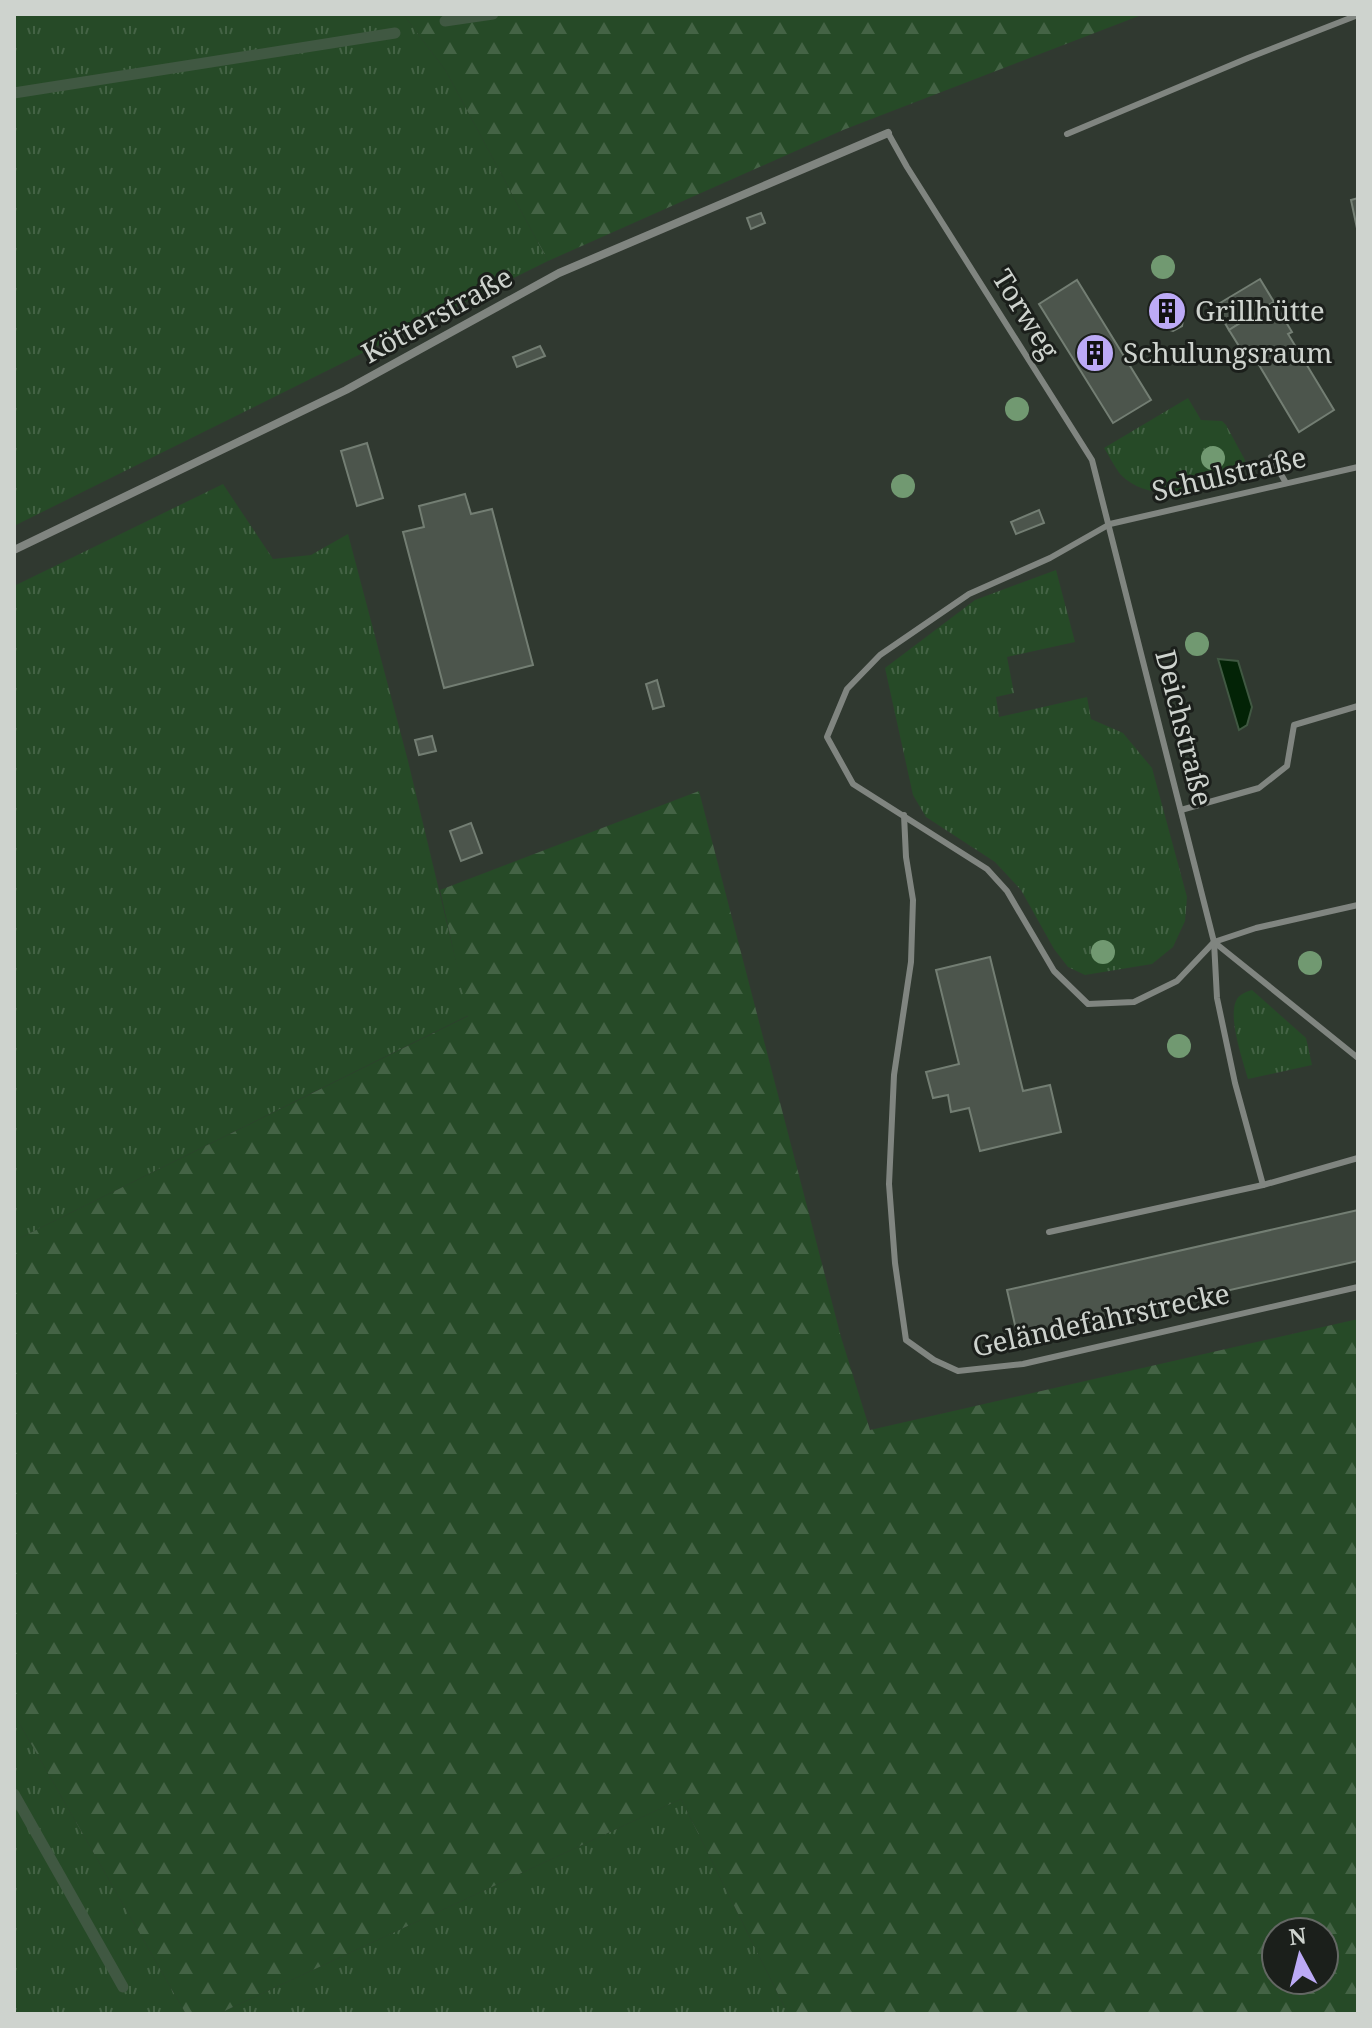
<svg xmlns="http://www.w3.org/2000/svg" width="1372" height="2028" viewBox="0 0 1372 2028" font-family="'Noto Serif',serif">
	<defs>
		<pattern id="grass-tufts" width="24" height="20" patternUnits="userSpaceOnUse" patternTransform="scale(2)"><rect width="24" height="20" fill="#264a27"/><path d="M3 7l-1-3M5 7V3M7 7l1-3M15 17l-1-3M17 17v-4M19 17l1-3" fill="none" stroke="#446345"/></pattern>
		<pattern id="forest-firs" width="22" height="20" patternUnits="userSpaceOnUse" patternTransform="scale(2)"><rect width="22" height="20" fill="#264a27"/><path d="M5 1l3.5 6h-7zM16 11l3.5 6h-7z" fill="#446345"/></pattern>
	</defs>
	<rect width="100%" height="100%" fill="#303930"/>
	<g fill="url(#grass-tufts)">
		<path d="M14,14H403L446,71L548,261L14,526Z"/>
		<path d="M1188,398L1201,420L1222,421L1226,425L1245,460L1243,473L1234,478C1196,487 1153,506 1121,475C1115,468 1110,457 1104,448Z"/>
		<path d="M223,484L273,559L311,555L348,534L408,761L469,1015L14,1241V586Z"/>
		<path d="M1056,570L1075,642L1007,657L1014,693L996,697L999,717L1087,697L1091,719L1123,733L1152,768L1187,897L1185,921L1173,947L1152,964L1085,975L1068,967L1054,949L1021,890L995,862L926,817L913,795L885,668L975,600Z"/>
		<path d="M1252,990L1306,1038L1312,1065L1248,1079C1243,1061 1228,1018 1236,1001C1239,994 1246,992 1252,990Z"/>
		<path d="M14,1714L186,2014H14Z"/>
		<path d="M681,1799L788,2014H218Z"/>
	</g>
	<g fill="url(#forest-firs)" fill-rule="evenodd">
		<path d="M403,14H1144L843,130L548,261L446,71Z"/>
		<path d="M699,791L841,1337L870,1430L1358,1319V2014H788L681,1799L218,2014H186L14,1714V1241L468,1016L440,890ZM1276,1932H1324V1980H1276Z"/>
	</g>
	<path fill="#032306" stroke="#405842" stroke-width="2" d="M1218,659L1238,661L1252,707L1247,725L1239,730Z"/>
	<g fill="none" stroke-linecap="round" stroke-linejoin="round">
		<g stroke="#405842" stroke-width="11">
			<path d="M445,21L493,14"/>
			<path d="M14,93L395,33"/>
			<path d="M14,1794L123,1987"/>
		</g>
	</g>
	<g fill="#4c554c" stroke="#737e73" stroke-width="2">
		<path d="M1358,198V233L1351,200Z"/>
		<path d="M761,213L765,223L751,229L747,218Z"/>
		<path d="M1260,279L1274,302L1229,330L1215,306Z"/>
		<path d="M1077,280L1151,400L1113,423L1039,304Z"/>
		<path d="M1164,293L1178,296L1185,308L1182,326L1173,331L1156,326L1149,314L1152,300Z"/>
		<path d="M1274,302L1292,332L1288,334L1334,410L1299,432L1253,355L1247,359L1229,330Z"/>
		<path d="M540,346L545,356L517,367L513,357Z"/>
		<path d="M367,443L383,498L357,506L341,451Z"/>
		<path d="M465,494L471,514L492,509L533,665L444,688L403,532L424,527L419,506Z"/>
		<path d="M1039,510L1044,523L1016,534L1011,522Z"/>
		<path d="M657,680L664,706L653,709L646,684Z"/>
		<path d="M432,736L436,751L419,755L415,740Z"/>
		<path d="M471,823L482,853L461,861L450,831Z"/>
		<path d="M990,957L1023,1091L1050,1085L1061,1132L980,1151L969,1108L951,1112L948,1095L933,1098L926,1072L959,1064L936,970Z"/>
		<path d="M1358,1210V1261L1018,1338L1007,1290Z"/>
	</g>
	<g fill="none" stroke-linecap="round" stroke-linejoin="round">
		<g stroke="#808580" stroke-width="6">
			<path d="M888,133L907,167L1092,460L1214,942L1217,998L1235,1083L1263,1185"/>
			<path d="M1067,134L1248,58L1358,15"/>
			<path d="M1271,457L1286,483"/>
			<path d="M1358,467L1110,524L1050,558L969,594L880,655L847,689L827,737L853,784L987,869L1007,891L1054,971L1088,1004L1134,1002L1177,981L1214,942L1256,928L1358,905"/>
			<path d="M1181,810L1259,788L1287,766L1294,725L1358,706"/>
			<path d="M904,815L906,857L913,900L911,962L894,1075L889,1184L895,1263L906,1340L934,1360L958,1371L1023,1364L1358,1287"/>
			<path d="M1214,942L1358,1058"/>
			<path d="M1049,1232L1263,1185L1358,1158"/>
		</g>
		<path stroke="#808580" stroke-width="8" d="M14,550L346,390L559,273L888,133"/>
	</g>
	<g fill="#719971">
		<circle cx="1163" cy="267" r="12"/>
		<circle cx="1017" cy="409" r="12"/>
		<circle cx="1213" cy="458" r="12"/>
		<circle cx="903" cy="486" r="12"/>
		<circle cx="1197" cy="644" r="12"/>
		<circle cx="1103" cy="952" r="12"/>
		<circle cx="1310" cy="963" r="12"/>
		<circle cx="1179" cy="1046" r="12"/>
	</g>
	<defs>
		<symbol id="building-disc" viewBox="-11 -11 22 22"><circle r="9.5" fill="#bcaaf6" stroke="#1b1f1b"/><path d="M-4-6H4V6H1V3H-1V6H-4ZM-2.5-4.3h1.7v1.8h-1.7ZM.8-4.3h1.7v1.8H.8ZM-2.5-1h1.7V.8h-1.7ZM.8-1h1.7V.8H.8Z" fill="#111"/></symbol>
	</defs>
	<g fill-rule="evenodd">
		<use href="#building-disc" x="1145" y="289" width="44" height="44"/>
		<use href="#building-disc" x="1073" y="331" width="44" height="44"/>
	</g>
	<g text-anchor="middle" stroke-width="6" stroke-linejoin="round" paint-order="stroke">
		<g font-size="28" fill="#ced3ce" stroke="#1b1f1b" text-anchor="start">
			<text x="1195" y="321">Grillhütte</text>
			<text x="1123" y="363">Schulungsraum</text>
		</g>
		<g font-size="28" fill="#ced3ce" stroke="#1b1f1b">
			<text transform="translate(1026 314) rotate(58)" y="10">Torweg</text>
			<text transform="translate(437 315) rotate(-29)" y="10">Kötterstraße</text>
			<text transform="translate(1229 474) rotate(-13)" y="10">Schulstraße</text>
			<text transform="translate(1184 728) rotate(76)" y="10">Deichstraße</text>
			<text transform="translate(1101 1320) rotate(-12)" y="10">Geländefahrstrecke</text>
		</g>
	</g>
	<rect width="1372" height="2028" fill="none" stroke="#ced3ce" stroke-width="32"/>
	<g transform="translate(1300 1956) rotate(353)"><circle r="38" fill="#1b1f1b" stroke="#636763" stroke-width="2"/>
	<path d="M0-6L14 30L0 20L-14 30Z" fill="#bcaaf6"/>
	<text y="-12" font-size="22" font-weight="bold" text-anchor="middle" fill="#ced3ce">N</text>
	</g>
</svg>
